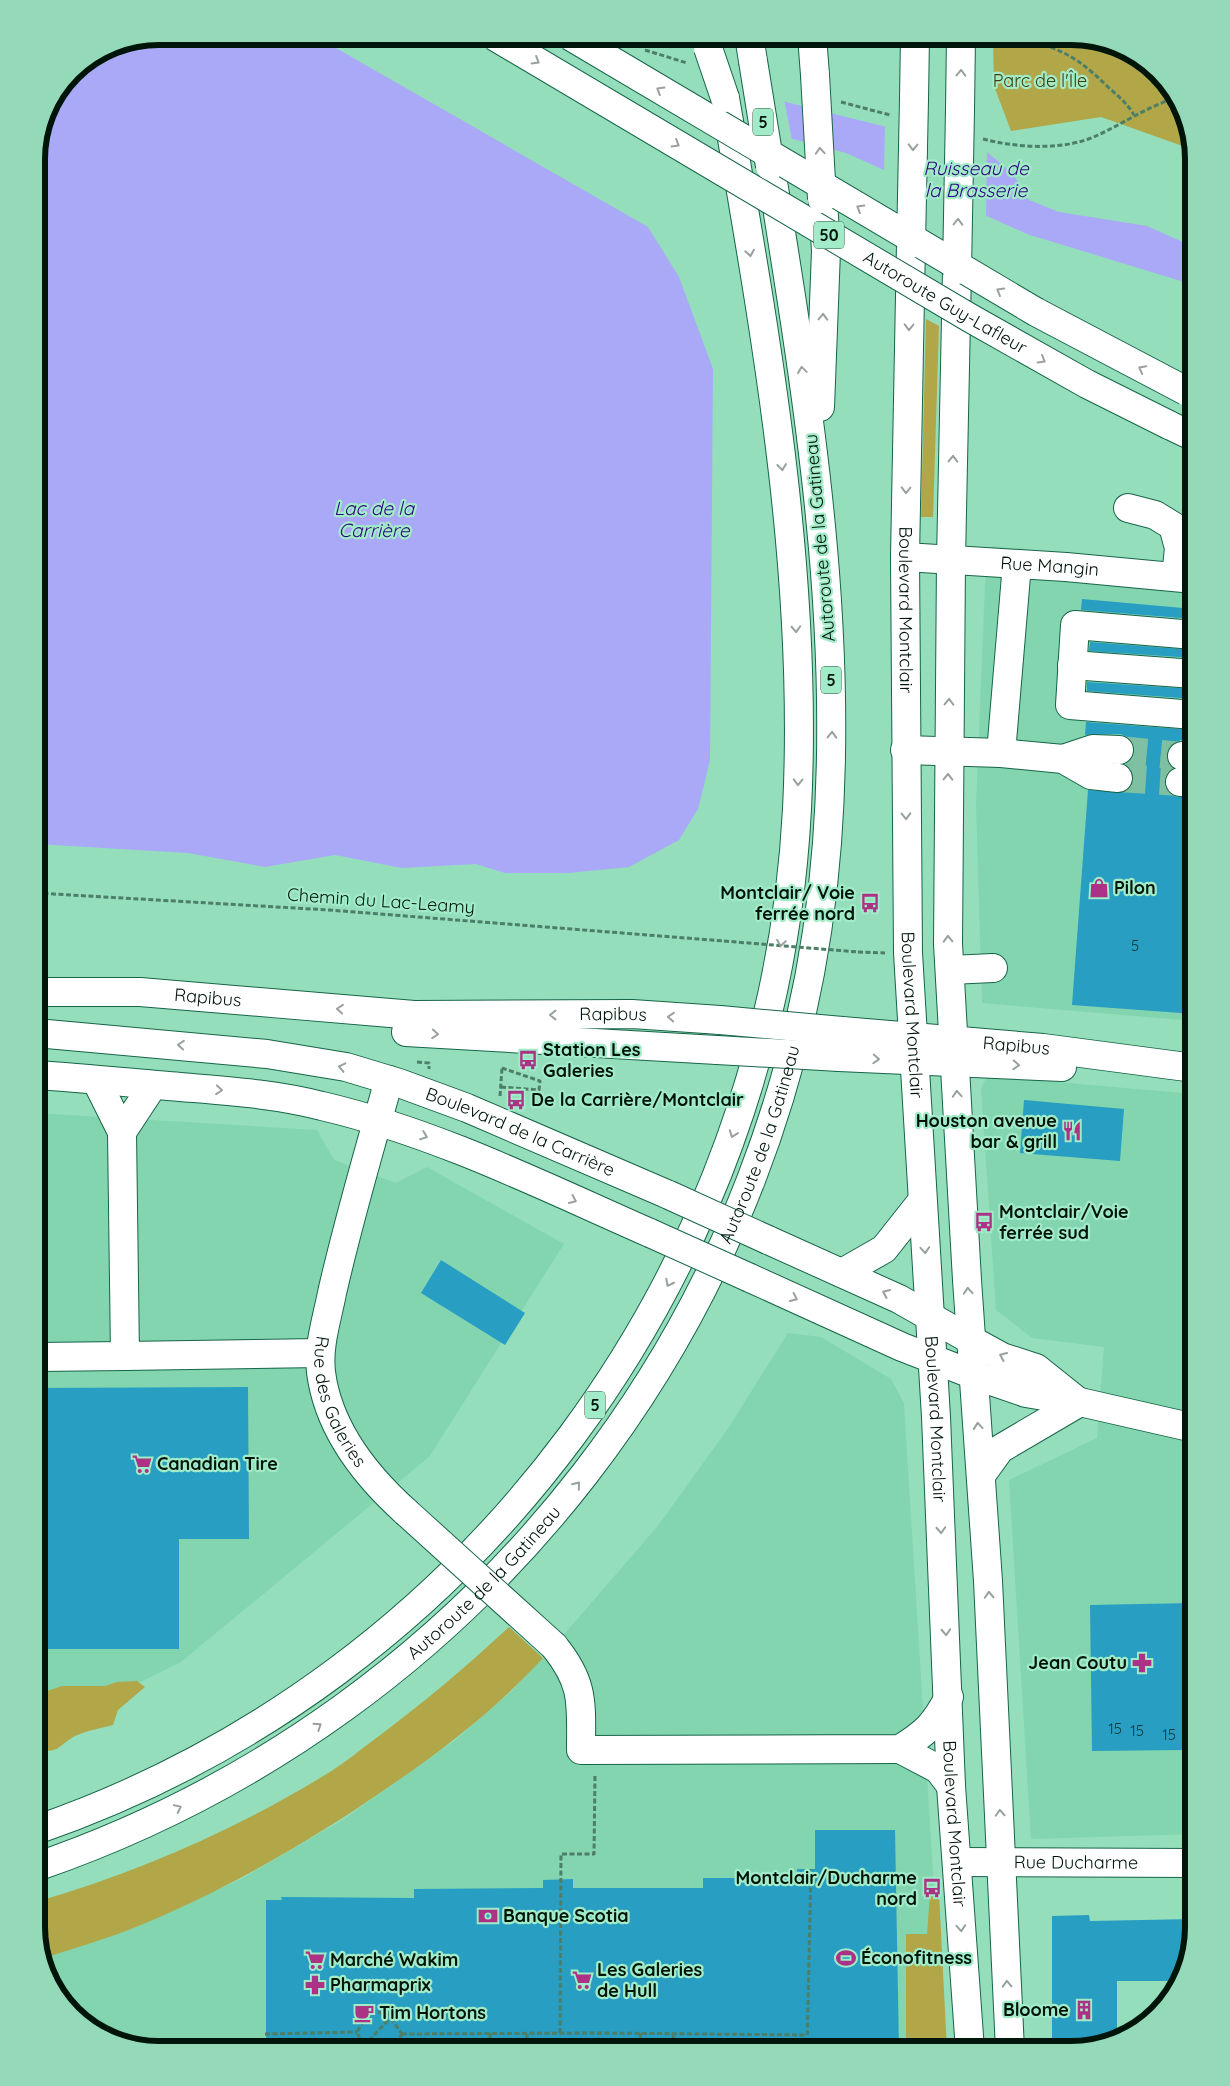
<svg xmlns="http://www.w3.org/2000/svg" width="1230" height="2086" viewBox="0 0 1230 2086" font-family="Quicksand,sans-serif">
	<rect width="100%" height="100%" fill="#94debc"/>
	<g fill="#82d5af">
		<path d="M992,546L1194,567V1021L982,1003L976,806L985,583Z"/>
		<path d="M987,1076L1194,1094V1834L1031,1839L1009,1480L1097,1438L1104,1347L1032,1338L996,1310L981,1089Z"/>
		<path d="M36,1113L317,1130L334,1160L396,1183L427,1167L564,1244L429,1457L181,1662L63,1720L36,1727Z"/>
		<path d="M788,1333L821,1337L891,1379L904,1403L944,2050H151L91,2029L49,1981L44,1958L126,1931L241,1879L344,1819L454,1741L511,1692L554,1646L657,1527L727,1430Z"/>
	</g>
	<g fill="#b1a749">
		<path d="M993,37H1079L1139,57L1181,105L1191,149L1101,117L1011,131L994,86Z"/>
		<path d="M926,319L939,326L933,517H921Z"/>
		<path d="M509,1627L543,1658C498,1707 448,1746 393,1784C310,1842 221,1893 126,1931C99,1941 71,1949 44,1958L36,1927V1902C141,1871 240,1828 333,1770C347,1761 361,1749 375,1739C422,1704 466,1667 509,1627Z"/>
		<path d="M137,1681L145,1687L118,1710L113,1725C101,1728 86,1731 75,1736C59,1744 59,1756 36,1748L38,1694L62,1686H105L117,1682Z"/>
		<path d="M939,1893L947,2050H906V1934H927L930,1894Z"/>
	</g>
	<g fill="#a9a9f7">
		<path d="M159,36H315L648,227L679,277L713,369L710,760L698,809L679,840L629,867L568,873H505L476,864L402,868L335,855L265,867L188,853L36,844V151L46,112L72,72L112,45Z"/>
		<path d="M669,73L987,152L1013,174L1029,200L1059,212L1147,226L1194,247V285L1027,234L846,153L642,99Z"/>
	</g>
	<g fill="#94debc">
		<path d="M533,36H606L687,78V75L784,99L792,140L796,142L641,102Z"/>
		<path d="M885,123L987,149L986,218L884,172Z"/>
	</g>
	<g fill="#279ec2">
		<path d="M1082,599L1194,609V619L1081,610Z"/>
		<path d="M1090,642L1194,650V658L1089,651Z"/>
		<path d="M1087,682L1194,689V699L1087,691Z"/>
		<path d="M1086,722L1194,730V744L1181,740L1174,743L1168,749L1166,757L1173,768L1165,779V787L1170,794L1177,797L1194,796V1014L1072,1005L1088,790L1124,792L1130,788L1134,779L1132,771L1125,764L1132,758L1135,750L1133,742L1127,737L1120,734L1085,735Z"/>
		<path d="M1024,1100L1124,1109L1120,1161L1020,1153Z"/>
		<path d="M441,1260L525,1313L505,1345L421,1293Z"/>
		<path d="M248,1387L249,1539H179V1649H36V1388Z"/>
		<path d="M1194,1603V1721H1183V1750L1092,1751L1090,1605Z"/>
		<path d="M815,1830H895L899,2050H266V1900H282L281,1897L414,1898V1889L543,1888V1880L573,1879V1888H703V1878H797V1869H815Z"/>
		<path d="M1089,1915L1090,1921L1194,1919V1927L1177,1981H1117V2039L1071,2050H1052V1916Z"/>
	</g>
	<g fill="none" stroke-linecap="round" stroke-linejoin="round">
		<g stroke="#7ec0a1" stroke-width="28" stroke-dasharray="28 14" stroke-linecap="butt">
			<path d="M1119,750L1182,756"/>
			<path d="M1118,778L1180,782"/>
		</g>
		<defs>
			<g id="minor">
				<path d="M1128,508L1155,515L1173,526L1179,548L1176,577"/>
				<path id="s1" d="M905,557L1066,567L1194,579"/>
				<path d="M1072,665L1194,674"/>
				<path d="M1194,715L1070,705L1075,625L1194,635"/>
				<path d="M905,750L1001,753L1063,759L1091,775L1118,778"/>
				<path d="M1001,753L1017,564"/>
				<path d="M1182,756L1194,762"/>
				<path d="M1063,759L1093,749L1119,750"/>
				<path d="M1180,782L1194,778"/>
				<path d="M950,970L993,968"/>
				<path id="s2" d="M36,992H140L414,1015L632,1014L720,1020"/>
				<path id="s3" d="M842,1031L1043,1048L1194,1068"/>
				<path d="M406,1032L717,1050"/>
				<path d="M839,1057L1062,1067"/>
				<path d="M96,1080L122,1132L125,1356L320,1353"/>
				<path id="s4" d="M389,1080C369,1151 348,1222 332,1293C327,1319 318,1345 321,1372C328,1428 366,1476 406,1512"/>
				<path d="M122,1132L153,1085"/>
				<path d="M971,1340L1002,1357L1036,1368L1076,1400"/>
				<path d="M36,1357L125,1356"/>
				<path d="M974,1375L1026,1393L1080,1402L1194,1428"/>
				<path d="M982,1474L1000,1449L1080,1402"/>
				<path d="M554,1646C585,1684 581,1704 581,1750L900,1749C926,1733 935,1724 949,1697"/>
				<path d="M900,1749L938,1769L951,1786"/>
				<path id="s5" d="M957,1862L1194,1863"/>
			</g>
			<g id="major">
				<path d="M914,99L915,36"/>
				<path d="M960,110L961,36"/>
				<path id="s6" d="M911,244L905,557L908,953L936,1417L951,1786L970,2050"/>
				<path d="M957,270L951,560L948,944L967,1280L988,1581L1010,2050"/>
				<path id="s7" d="M36,1033L267,1054L346,1067L399,1083L467,1108L669,1195"/>
				<path d="M36,1075C84,1078 132,1083 180,1087C228,1091 276,1094 322,1106C437,1133 543,1186 650,1233"/>
				<path d="M768,1240L899,1299L971,1340"/>
				<path d="M842,1273L884,1249L922,1201"/>
				<path d="M750,1278L902,1347L974,1375"/>
			</g>
			<g id="highway">
				<path d="M749,36L753,61"/>
				<path d="M812,36L815,75"/>
				<path d="M820,407L826,251L823,200"/>
				<path d="M1169,425L1194,437"/>
				<path d="M36,1830C474,1679 773,1270 797,809C809,570 765,332 725,98"/>
				<path id="s8" d="M36,1867C481,1714 792,1312 827,843C844,621 808,401 773,182"/>
			</g>
		</defs>
		<use href="#minor" stroke="#166548" stroke-width="30"/>
		<use href="#major" stroke="#166548" stroke-width="30"/>
		<use href="#highway" stroke="#166548" stroke-width="30"/>
		<g stroke="#4d7e67" stroke-width="3" stroke-dasharray="5 2.5" stroke-linecap="butt">
			<path d="M984,38C1042,41 1066,45 1108,87C1118,96 1127,103 1134,115"/>
			<path d="M645,50L687,63"/>
			<path d="M841,102L890,115"/>
			<path d="M983,139C1018,148 1065,151 1098,135C1124,123 1147,107 1175,98"/>
			<path d="M36,893L329,910L724,941"/>
			<path d="M858,952L885,953"/>
			<path d="M417,1062L429,1063V1069"/>
			<path d="M501,1087L539,1090L540,1081L502,1068"/>
			<path d="M500,1096L502,1068"/>
			<path d="M490,2033V2040H527V2033"/>
			<path d="M560,2033L561,1854H594L595,1774"/>
			<path d="M640,2033L641,2041L674,2042L673,2033"/>
			<path d="M265,2034L357,2032"/>
			<path d="M402,2034L599,2033L807,2035"/>
			<path d="M364,2046L391,2017"/>
			<path d="M368,2050L363,2046L357,2032L364,2020L375,2012L388,2014L402,2034"/>
			<path d="M391,2050L402,2034"/>
			<path d="M599,2050V2033"/>
			<path d="M807,2050L811,1869"/>
		</g>
		<use href="#minor" stroke="#fff" stroke-width="28"/>
		<use href="#major" stroke="#fff" stroke-width="28"/>
		<use href="#highway" stroke="#fff" stroke-width="28"/>
		<defs>
			<g id="minor-bridge">
				<path d="M720,1020L842,1031"/>
				<path d="M717,1050L839,1057"/>
				<path d="M406,1512L554,1646"/>
			</g>
			<g id="major-bridge">
				<path d="M911,244L914,99"/>
				<path d="M957,270L960,110"/>
				<path d="M669,1195L768,1240"/>
				<path d="M650,1233L750,1278"/>
			</g>
			<g id="highway-bridge">
				<path id="s9" d="M494,36L970,318L1087,384L1169,425"/>
				<path d="M570,36L1036,312L1186,391"/>
				<path d="M708,48L725,98"/>
				<path d="M753,61L770,166"/>
				<path d="M815,75L822,199"/>
			</g>
		</defs>
		<use href="#minor-bridge" stroke="#166548" stroke-width="30" stroke-linecap="butt"/>
		<use href="#major-bridge" stroke="#166548" stroke-width="30" stroke-linecap="butt"/>
		<use href="#highway-bridge" stroke="#166548" stroke-width="30" stroke-linecap="butt"/>
		<path stroke="#4d7e67" stroke-width="3" stroke-dasharray="5 2.5" stroke-linecap="butt" d="M724,941L858,952"/>
		<use href="#minor-bridge" stroke="#fff" stroke-width="28"/>
		<use href="#major-bridge" stroke="#fff" stroke-width="28"/>
		<use href="#highway-bridge" stroke="#fff" stroke-width="28"/>
	</g>
	<defs><path id="oneway-chevron" d="M-2-3.5L2.5 0L-2 3.5" fill="none" stroke-width="1.6" stroke-linecap="round" stroke-linejoin="round" transform="scale(1.25)"/></defs>
	<g stroke="#99a19d">
		<use href="#oneway-chevron" transform="translate(536 61) rotate(31)"/>
		<use href="#oneway-chevron" transform="translate(961 73) rotate(-89)"/>
		<use href="#oneway-chevron" transform="translate(660 90) rotate(-149)"/>
		<use href="#oneway-chevron" transform="translate(676 144) rotate(31)"/>
		<use href="#oneway-chevron" transform="translate(913 147) rotate(91)"/>
		<use href="#oneway-chevron" transform="translate(820 151) rotate(-94)"/>
		<use href="#oneway-chevron" transform="translate(860 208) rotate(-149)"/>
		<use href="#oneway-chevron" transform="translate(958 222) rotate(-89)"/>
		<use href="#oneway-chevron" transform="translate(750 253) rotate(81)"/>
		<use href="#oneway-chevron" transform="translate(1000 291) rotate(-150)"/>
		<use href="#oneway-chevron" transform="translate(823 317) rotate(-88)"/>
		<use href="#oneway-chevron" transform="translate(909 327) rotate(91)"/>
		<use href="#oneway-chevron" transform="translate(1042 360) rotate(30)"/>
		<use href="#oneway-chevron" transform="translate(1142 369) rotate(-153)"/>
		<use href="#oneway-chevron" transform="translate(802 370) rotate(-98)"/>
		<use href="#oneway-chevron" transform="translate(953 459) rotate(-89)"/>
		<use href="#oneway-chevron" transform="translate(782 467) rotate(83)"/>
		<use href="#oneway-chevron" transform="translate(906 490) rotate(91)"/>
		<use href="#oneway-chevron" transform="translate(796 629) rotate(87)"/>
		<use href="#oneway-chevron" transform="translate(949 702) rotate(-89)"/>
		<use href="#oneway-chevron" transform="translate(832 735) rotate(-89)"/>
		<use href="#oneway-chevron" transform="translate(948 777) rotate(-89)"/>
		<use href="#oneway-chevron" transform="translate(798 782) rotate(91)"/>
		<use href="#oneway-chevron" transform="translate(906 816) rotate(89)"/>
		<use href="#oneway-chevron" transform="translate(948 939) rotate(-92)"/>
		<use href="#oneway-chevron" transform="translate(781 943) rotate(99)"/>
		<use href="#oneway-chevron" transform="translate(340 1009) rotate(-175)"/>
		<use href="#oneway-chevron" transform="translate(553 1015) rotate(180)"/>
		<use href="#oneway-chevron" transform="translate(671 1017) rotate(-176)"/>
		<use href="#oneway-chevron" transform="translate(435 1034) rotate(4)"/>
		<use href="#oneway-chevron" transform="translate(181 1045) rotate(-175)"/>
		<use href="#oneway-chevron" transform="translate(876 1059) rotate(3)"/>
		<use href="#oneway-chevron" transform="translate(1016 1065) rotate(3)"/>
		<use href="#oneway-chevron" transform="translate(342 1067) rotate(-167)"/>
		<use href="#oneway-chevron" transform="translate(219 1090) rotate(5)"/>
		<use href="#oneway-chevron" transform="translate(957 1094) rotate(-94)"/>
		<use href="#oneway-chevron" transform="translate(733 1134) rotate(110)"/>
		<use href="#oneway-chevron" transform="translate(424 1136) rotate(21)"/>
		<use href="#oneway-chevron" transform="translate(573 1200) rotate(24)"/>
		<use href="#oneway-chevron" transform="translate(925 1250) rotate(86)"/>
		<use href="#oneway-chevron" transform="translate(669 1283) rotate(117)"/>
		<use href="#oneway-chevron" transform="translate(968 1291) rotate(-94)"/>
		<use href="#oneway-chevron" transform="translate(886 1293) rotate(-156)"/>
		<use href="#oneway-chevron" transform="translate(794 1298) rotate(25)"/>
		<use href="#oneway-chevron" transform="translate(1003 1356) rotate(-156)"/>
		<use href="#oneway-chevron" transform="translate(978 1426) rotate(-95)"/>
		<use href="#oneway-chevron" transform="translate(577 1485) rotate(-51)"/>
		<use href="#oneway-chevron" transform="translate(941 1530) rotate(87)"/>
		<use href="#oneway-chevron" transform="translate(989 1595) rotate(-93)"/>
		<use href="#oneway-chevron" transform="translate(946 1632) rotate(87)"/>
		<use href="#oneway-chevron" transform="translate(318 1726) rotate(-34)"/>
		<use href="#oneway-chevron" transform="translate(178 1808) rotate(-26)"/>
		<use href="#oneway-chevron" transform="translate(1000 1813) rotate(-93)"/>
		<use href="#oneway-chevron" transform="translate(961 1928) rotate(86)"/>
		<use href="#oneway-chevron" transform="translate(1007 1984) rotate(-92)"/>
	</g>
	<defs>
		<symbol id="shop-bare" viewBox="-9 -9 18 18"><path d="M-5-2.5h2.3a2.7 3.5 0 0 1 5.4 0H5L5.5 6h-11ZM-1.5-2.5h3a1.5 2.3 0 0 0-3 0Z" fill="#ac3285" stroke="#a1ebc8" stroke-width="2.5" paint-order="stroke"/></symbol>
		<symbol id="bus-bare" viewBox="-9 -9 18 18"><path d="M-5-6H5V4H4V6H2V4H-2V6H-4V4H-5ZM-3.5-4V0h7V-4ZM-3.5 1.2v1.5H-2V1.2ZM2 1.2v1.5H3.5V1.2Z" fill="#ac3285" stroke="#a1ebc8" stroke-width="2.5" paint-order="stroke"/></symbol>
		<symbol id="restaurant-bare" viewBox="-9 -9 18 18"><path d="M-5-6h1v4h1v-4h1v4h1v-4h1v5L-1.5 .5V6h-2V.5L-5-1ZM5-6V6H3V1.5H1.5Q1.5-4 5-6Z" fill="#ac3285" stroke="#a1ebc8" stroke-width="2.5" paint-order="stroke"/></symbol>
		<symbol id="supermarket-bare" viewBox="-9 -9 18 18"><path d="M-6-5.5h2.5l.6 2H6L4.5 2H-2.5L-4.4-4H-6ZM-1.5 3.2a1.3 1.3 0 1 0 .1 0ZM3 3.2a1.3 1.3 0 1 0 .1 0Z" fill="#ac3285" stroke="#a1ebc8" stroke-width="2.5" paint-order="stroke"/></symbol>
		<symbol id="pharmacy-bare" viewBox="-9 -9 18 18"><path d="M-2-6h4v4h4v4h-4v4h-4v-4h-4v-4h4Z" fill="#ac3285" stroke="#a1ebc8" stroke-width="2.5" paint-order="stroke"/></symbol>
		<symbol id="bank-bare" viewBox="-9 -9 18 18"><path d="M-6-4H6V4H-6ZM0-2.3a2.3 2.3 0 1 0 0 4.6a2.3 2.3 0 1 0 0-4.6Z" fill="#ac3285" stroke="#a1ebc8" stroke-width="2.5" paint-order="stroke"/></symbol>
		<symbol id="stadium-bare" viewBox="-9 -9 18 18"><path d="M0-5a6.5 5 0 1 0 0 10a6.5 5 0 1 0 0-10ZM-3.5-1.8h7v3.6h-7Z" fill="#ac3285" stroke="#a1ebc8" stroke-width="2.5" paint-order="stroke"/></symbol>
		<symbol id="building-bare" viewBox="-9 -9 18 18"><path d="M-4-6H4V6H1V3H-1V6H-4ZM-2.5-4.3h1.7v1.8h-1.7ZM.8-4.3h1.7v1.8H.8ZM-2.5-1h1.7V.8h-1.7ZM.8-1h1.7V.8H.8Z" fill="#ac3285" stroke="#a1ebc8" stroke-width="2.5" paint-order="stroke"/></symbol>
		<symbol id="cafe-bare" viewBox="-9 -9 18 18"><path d="M-5.5-4.5H6V0H3Q3 3.5 0 3.5H-2.5Q-5.5 3.5-5.5 0ZM3-3.2v2h1.7v-2ZM-6 4.5H4V6H-6Z" fill="#ac3285" stroke="#a1ebc8" stroke-width="2.5" paint-order="stroke"/></symbol>
	</defs>
	<g fill-rule="evenodd">
		<use href="#shop-bare" x="1085" y="874" width="28" height="28"/>
		<use href="#bus-bare" x="856" y="889" width="28" height="28"/>
		<use href="#bus-bare" x="514" y="1046" width="28" height="28"/>
		<use href="#bus-bare" x="502" y="1086" width="28" height="28"/>
		<use href="#restaurant-bare" x="1058" y="1117" width="28" height="28"/>
		<use href="#bus-bare" x="970" y="1208" width="28" height="28"/>
		<use href="#supermarket-bare" x="128" y="1450" width="28" height="28"/>
		<use href="#pharmacy-bare" x="1128" y="1649" width="28" height="28"/>
		<use href="#bus-bare" x="918" y="1874" width="28" height="28"/>
		<use href="#bank-bare" x="474" y="1902" width="28" height="28"/>
		<use href="#stadium-bare" x="832" y="1944" width="28" height="28"/>
		<use href="#supermarket-bare" x="301" y="1946" width="28" height="28"/>
		<use href="#supermarket-bare" x="568" y="1966" width="28" height="28"/>
		<use href="#pharmacy-bare" x="301" y="1971" width="28" height="28"/>
		<use href="#building-bare" x="1070" y="1996" width="28" height="28"/>
		<use href="#cafe-bare" x="350" y="1999" width="28" height="28"/>
	</g>
	<g text-anchor="middle" stroke-width="4.5" stroke-linejoin="round" paint-order="stroke">
		<g font-size="15" fill="#0a3738">
			<text x="1135" y="951">5</text>
			<text x="1115" y="1734">15</text>
			<text x="1137" y="1736">15</text>
			<text x="1169" y="1740">15</text>
		</g>
		<g fill="#a1ebc8" stroke="#305543" stroke-width="1">
			<rect x="753" y="108.5" width="20" height="27" rx="4"/>
			<rect x="814" y="221.5" width="30" height="27" rx="4"/>
			<rect x="821" y="666.5" width="20" height="27" rx="4"/>
			<rect x="585" y="1391.5" width="20" height="27" rx="4"/>
		</g>
		<g font-size="16" font-weight="bold" fill="#00150a">
			<text x="763" y="128">5</text>
			<text x="829" y="241">50</text>
			<text x="831" y="686">5</text>
			<text x="595" y="1411">5</text>
		</g>
		<g font-size="18" fill="#423d0a" stroke="#a1ebc8">
			<text x="1040" y="87">Parc de l'Île</text>
		</g>
		<g font-size="18" fill="#00150a" stroke="#a1ebc8">
			<text dy="6" stroke="none"><textPath href="#s9" startOffset="524">Autoroute Guy-Lafleur</textPath></text>
			<text transform="translate(820 538) rotate(-95)" y="6">Autoroute de la Gatineau</text>
			<text dy="6" stroke="none"><textPath href="#s1" startOffset="145">Rue Mangin</textPath></text>
			<text dy="6" stroke="none"><textPath href="#s6" startOffset="366">Boulevard Montclair</textPath></text>
			<text transform="translate(381 901) rotate(4)" y="6">Chemin du Lac-Leamy</text>
			<text dy="6" stroke="none"><textPath href="#s2" startOffset="172">Rapibus</textPath></text>
			<text dy="6" stroke="none"><textPath href="#s2" startOffset="578">Rapibus</textPath></text>
			<text dy="6" stroke="none"><textPath href="#s6" startOffset="771">Boulevard Montclair</textPath></text>
			<text dy="6" stroke="none"><textPath href="#s3" startOffset="175">Rapibus</textPath></text>
			<text dy="6" stroke="none"><textPath href="#s7" startOffset="498">Boulevard de la Carrière</textPath></text>
			<text dy="6" stroke="none"><textPath href="#s8" startOffset="1060">Autoroute de la Gatineau</textPath></text>
			<text dy="6" stroke="none"><textPath href="#s4" startOffset="334">Rue des Galeries</textPath></text>
			<text dy="6" stroke="none"><textPath href="#s6" startOffset="1176">Boulevard Montclair</textPath></text>
			<text dy="6" stroke="none"><textPath href="#s8" startOffset="536">Autoroute de la Gatineau</textPath></text>
			<text dy="6" stroke="none"><textPath href="#s6" startOffset="1581">Boulevard Montclair</textPath></text>
			<text dy="6" stroke="none"><textPath href="#s5" startOffset="119">Rue Ducharme</textPath></text>
		</g>
		<g font-size="18" font-weight="bold" fill="#00150a" stroke="#a1ebc8" text-anchor="start">
			<text x="1114" y="894">Pilon</text>
			<text x="855" y="899" text-anchor="end">Montclair/ Voie<tspan x="855" dy="21">ferrée nord</tspan></text>
			<text x="543" y="1056">Station Les<tspan x="543" dy="21">Galeries</tspan></text>
			<text x="531" y="1106">De la Carrière/Montclair</text>
			<text x="1057" y="1127" text-anchor="end">Houston avenue<tspan x="1057" dy="21">bar &amp; grill</tspan></text>
			<text x="999" y="1218">Montclair/Voie<tspan x="999" dy="21">ferrée sud</tspan></text>
			<text x="157" y="1470">Canadian Tire</text>
			<text x="1127" y="1669" text-anchor="end">Jean Coutu</text>
			<text x="917" y="1884" text-anchor="end">Montclair/Ducharme<tspan x="917" dy="21">nord</tspan></text>
			<text x="503" y="1922">Banque Scotia</text>
			<text x="861" y="1964">Éconofitness</text>
			<text x="330" y="1966">Marché Wakim</text>
			<text x="597" y="1976">Les Galeries<tspan x="597" dy="21">de Hull</tspan></text>
			<text x="330" y="1991">Pharmaprix</text>
			<text x="1069" y="2016" text-anchor="end">Bloome</text>
			<text x="379" y="2019">Tim Hortons</text>
		</g>
		<g font-size="19" font-style="italic" fill="#2c077e" stroke="#a1ebc8">
			<text x="976" y="175">Ruisseau de<tspan x="976" dy="22">la Brasserie</tspan></text>
			<text x="374" y="515">Lac de la<tspan x="374" dy="22">Carrière</tspan></text>
		</g>
	</g>
	<path d="M0 0H1230V2086H0ZM159 45H1071A114 114 0 0 1 1185 159V1927A114 114 0 0 1 1071 2041H159A114 114 0 0 1 45 1927V159A114 114 0 0 1 159 45Z" fill="#94dab9" fill-rule="evenodd"/>
	<path fill="none" stroke="#00150a" stroke-width="6" d="M159 45H1071A114 114 0 0 1 1185 159V1927A114 114 0 0 1 1071 2041H159A114 114 0 0 1 45 1927V159A114 114 0 0 1 159 45Z"/>
</svg>
